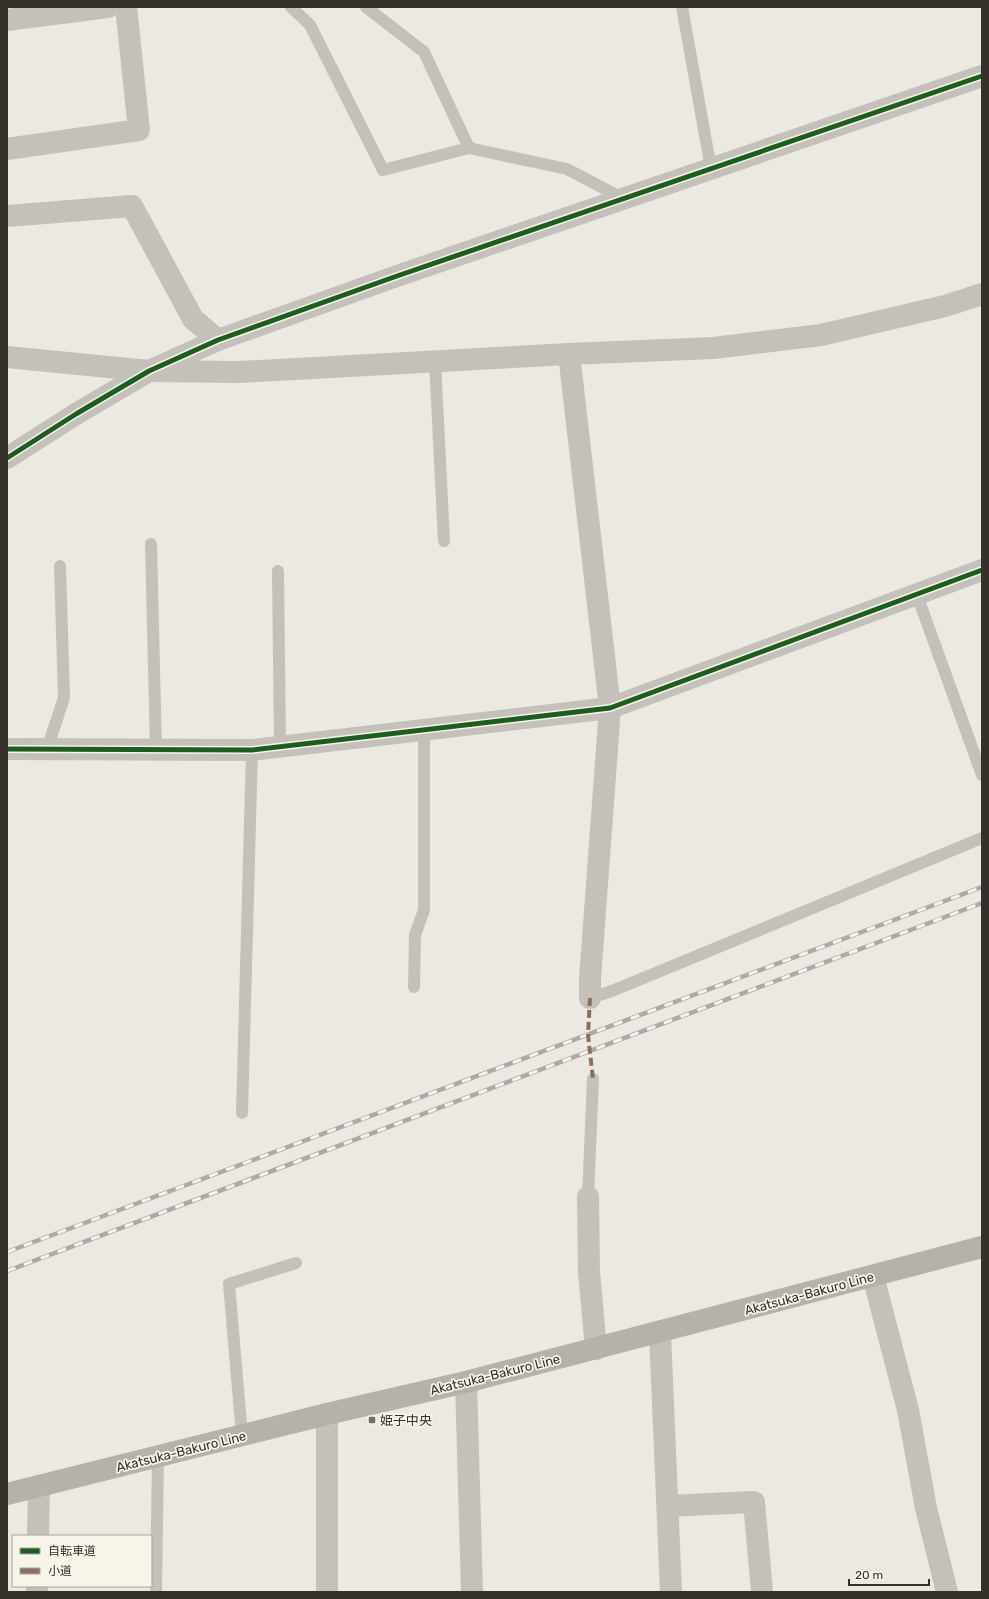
<svg xmlns="http://www.w3.org/2000/svg" width="989" height="1599" viewBox="0 0 989 1599" font-family="Rubik,'Noto Sans JP',sans-serif">
	<rect width="100%" height="100%" fill="#ebe9e1"/>
	<g fill="none" stroke-linecap="round" stroke-linejoin="round">
		<g stroke="#c4c1bb" stroke-width="12">
			<path d="M291,7L310,25L383,170L469,148L567,169L624,199"/>
			<path d="M366,7L424,52L469,148"/>
			<path d="M682,7L711,169"/>
			<path d="M435,361L444,541"/>
			<path d="M151,544L156,750"/>
			<path d="M278,571L280,747"/>
			<path d="M917,595L982,775"/>
			<path d="M47,749L64,698L60,566"/>
			<path d="M414,987L415,935L424,910V731"/>
			<path d="M590,998L612,991L982,838"/>
			<path d="M242,1113L252,750"/>
			<path d="M588,1197L593,1079"/>
			<path d="M242,1436L229,1284L296,1263"/>
			<path d="M156,1592L158,1457"/>
		</g>
		<g stroke="#c4c1bb" stroke-width="22">
			<path d="M7,20L108,7"/>
			<path d="M7,149L139,130L126,7"/>
			<path d="M7,216L132,206L193,319L218,340"/>
			<path d="M569,354L610,708L590,979V998"/>
			<path d="M7,749L252,750L610,708L982,570"/>
			<path d="M588,1197L589,1272L596,1349"/>
			<path d="M873,1276L908,1410L926,1508L947,1592"/>
			<path d="M660,1333L671,1592"/>
			<path d="M466,1382L472,1592"/>
			<path d="M668,1506L754,1502L762,1592"/>
			<path d="M38,1536L39,1486"/>
			<path d="M37,1592V1586"/>
			<path d="M327,1592V1414"/>
		</g>
		<g stroke="#c4c1bb" stroke-width="22">
			<path d="M7,357L149,371L239,372L569,354L713,348L821,335L945,306L982,294"/>
			<path d="M7,458L76,414L149,371L218,340L397,276L982,76"/>
		</g>
		<path stroke="#b5b2ab" stroke-width="22" d="M7,1494L327,1414L466,1382L982,1247"/>
		<defs>
			<g id="rail">
				<path d="M7,1252L982,887"/>
				<path d="M7,1271L982,903"/>
			</g>
		</defs>
		<use href="#rail" stroke="#acaaa5" stroke-width="4.5"/>
		<use href="#rail" stroke="#f7f4e9" stroke-width="3" stroke-dasharray="9" stroke-linecap="butt"/>
		<path stroke="#8d6e63" stroke-width="4" stroke-dasharray="8 4" stroke-linecap="butt" d="M590,998L588,1035L593,1079"/>
		<defs>
			<g id="cycleway">
				<path d="M7,458L76,414L149,371L218,340L397,276L982,76"/>
				<path d="M7,749L252,750L610,708L982,570"/>
			</g>
		</defs>
		<use href="#cycleway" stroke="#f7f4e9" stroke-width="8"/>
		<use href="#cycleway" stroke="#1b5e20" stroke-width="5"/>
	</g>
	<rect fill="#757169" stroke="#f7f4e9" stroke-width="1.5" x="368" y="1416" width="8" height="8" rx="2"/>
	<g text-anchor="middle" stroke-width="3.5" stroke-linejoin="round" paint-order="stroke">
		<g font-size="13" fill="#353029" stroke="#f7f4e9">
			<text transform="translate(809 1293) rotate(-15)" y="5">Akatsuka-Bakuro Line</text>
			<text transform="translate(495 1374) rotate(-14)" y="5">Akatsuka-Bakuro Line</text>
			<text transform="translate(181 1451) rotate(-14)" y="5">Akatsuka-Bakuro Line</text>
		</g>
		<g font-size="13" fill="#353029" stroke="#f7f4e9" text-anchor="start">
			<text x="380" y="1425">姫子中央</text>
		</g>
	</g>
	<rect width="989" height="1599" fill="none" stroke="#353029" stroke-width="16"/>
	<rect x="12" y="1535" width="140" height="52" fill="#f7f4e9" stroke="#a9a69c"/>
	<rect x="20" y="1548" width="20" height="6" fill="#1b5e20" stroke="#a9a69c"/>
	<text x="48" y="1555" font-size="12" fill="#353029">自転車道</text>
	<rect x="20" y="1568" width="20" height="6" fill="#8d6e63" stroke="#a9a69c"/>
	<text x="48" y="1575" font-size="12" fill="#353029">小道</text>
	<path d="M849 1579v6h80v-6" fill="none" stroke="#353029" stroke-width="2"/>
	<text x="855" y="1579" font-size="12" fill="#353029" stroke="#f7f4e9" stroke-width="3" paint-order="stroke">20 m</text>
</svg>
